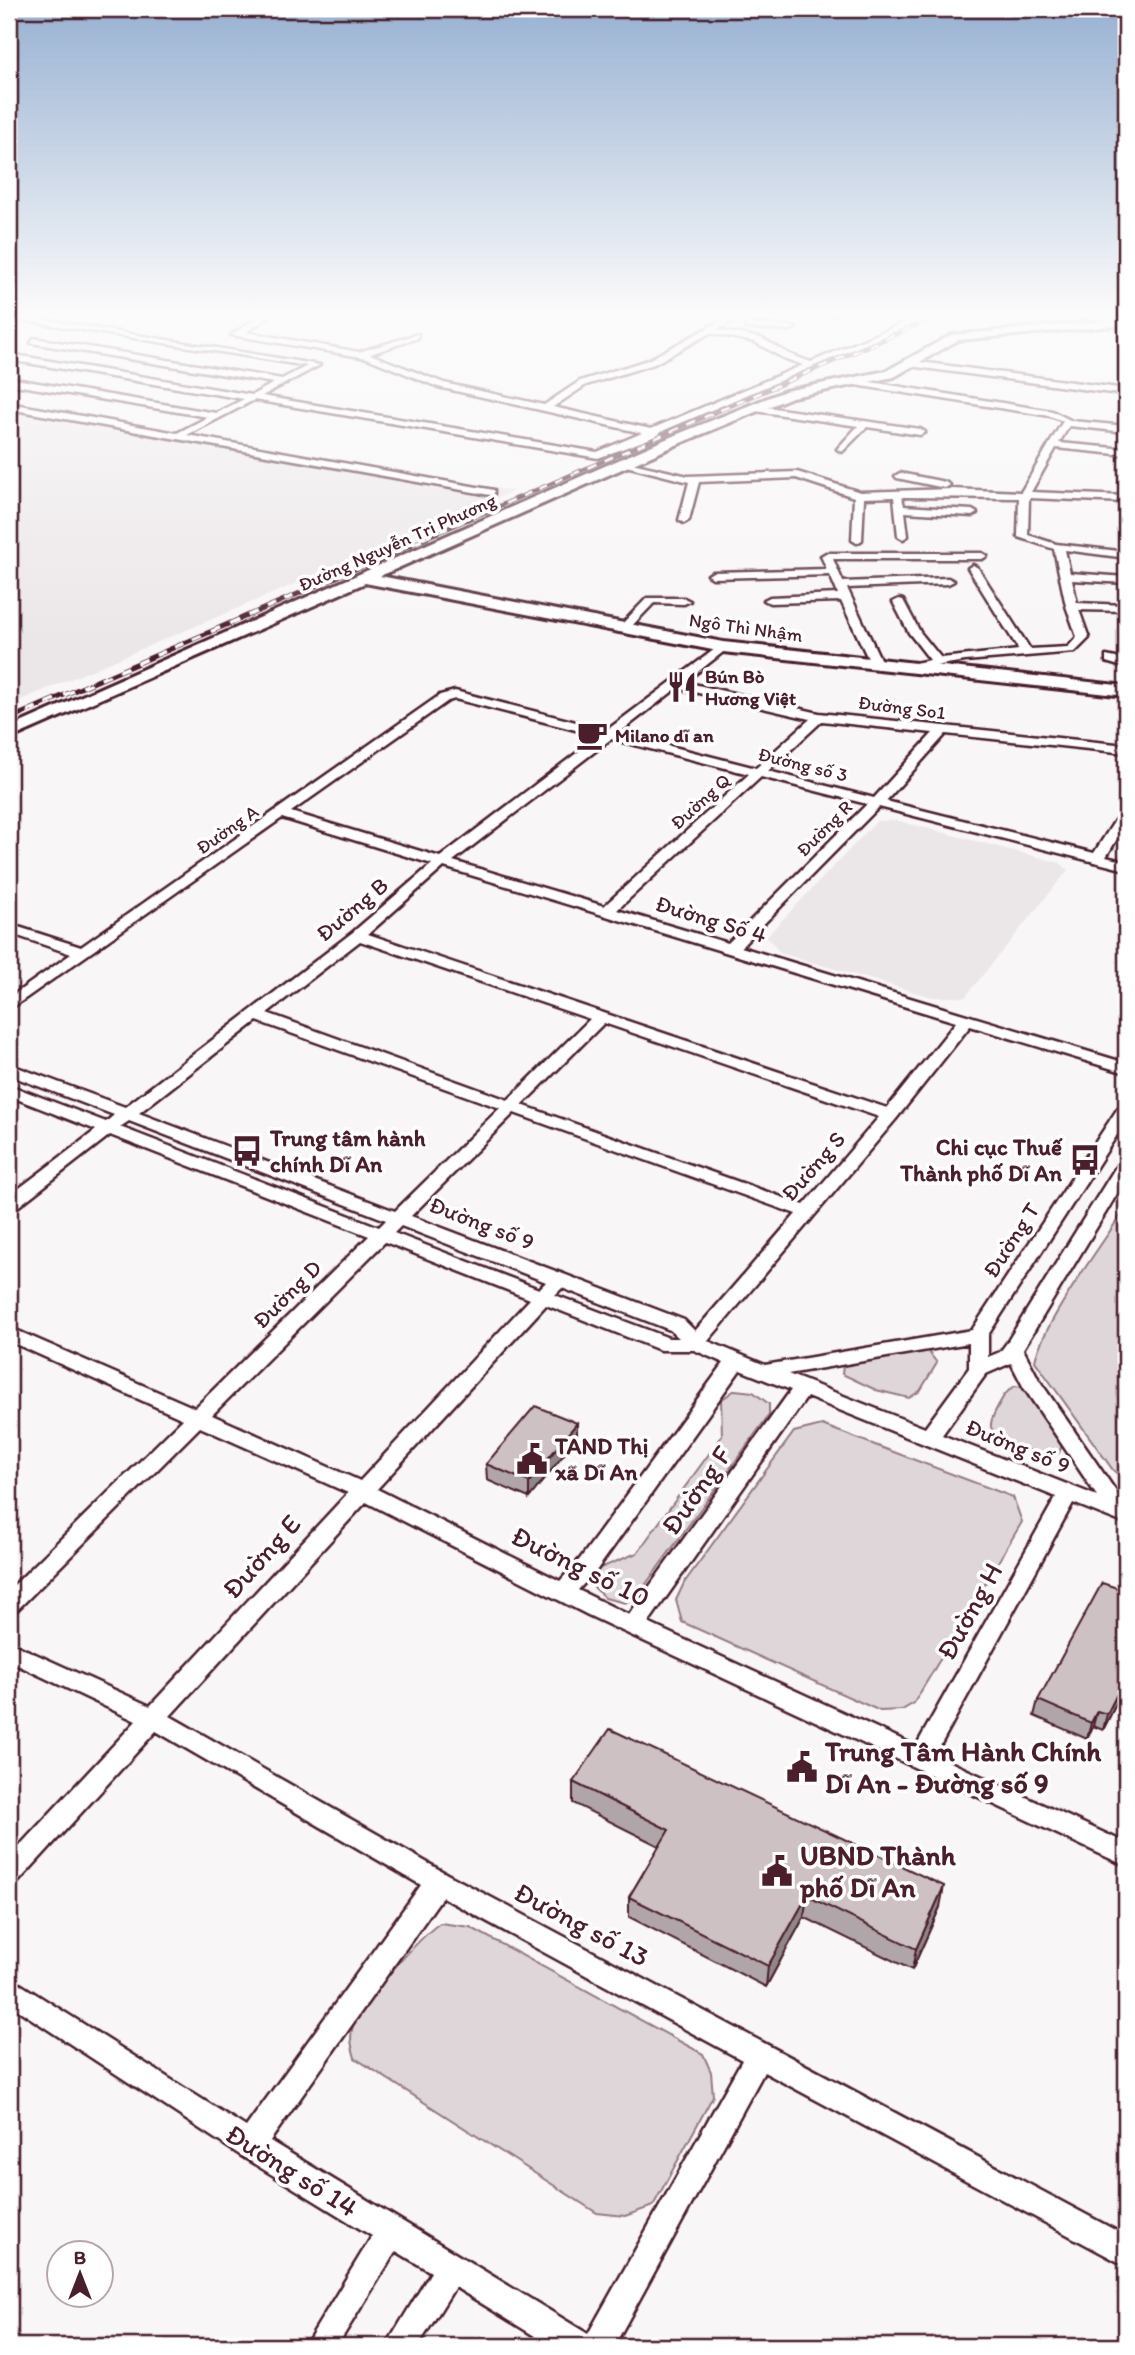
<svg xmlns="http://www.w3.org/2000/svg" width="1135" height="2355" viewBox="0 0 1135 2355" font-family="Itim,sans-serif">
	<rect width="100%" height="100%" fill="#f8f6f7"/>
	<filter id="ink" filterUnits="userSpaceOnUse"><feTurbulence type="fractalNoise" baseFrequency=".0143" numOctaves="2"/><feDisplacementMap in="SourceGraphic" scale="14" xChannelSelector="R" yChannelSelector="G"/><feConvolveMatrix kernelMatrix="1 2 1 2 8 2 1 2 1" color-interpolation-filters="sRGB"/></filter>
	<g filter="url(#ink)">
		<g fill="#ebe6e8">
			<path d="M9,409L514,491L9,705Z"/>
			<path d="M895,820L1060,863L1068,870L965,997H932L780,953L767,936L877,821Z"/>
		</g>
		<g fill="#ded6d9" stroke="#947a82" stroke-width="2">
			<path d="M1126,1207V1481L1113,1470L1035,1361C1043,1323 1103,1243 1126,1207Z"/>
			<path d="M919,1351H928L937,1363L920,1391L909,1398L876,1390L842,1374L843,1366L852,1363Z"/>
			<path d="M1015,1386L1027,1388L1060,1439L1062,1445L1059,1453C1045,1459 995,1442 991,1427C990,1420 995,1412 998,1406C1003,1397 1006,1391 1015,1386Z"/>
			<path d="M735,1390L753,1392L769,1404V1415L638,1595L625,1603L605,1598L590,1583V1577L600,1568L637,1553L722,1436L721,1400Z"/>
			<path d="M822,1425L1013,1497L1022,1522L914,1703L902,1710L880,1711L682,1622L676,1600L684,1583L794,1432Z"/>
			<path d="M440,1923L470,1927L703,2054L711,2072L713,2096L653,2206L625,2216L597,2213L355,2058C352,2047 349,2038 353,2026C358,2005 421,1936 440,1923Z"/>
		</g>
		<g fill="none" stroke-linecap="round" stroke-linejoin="round">
			<defs>
				<g id="street">
					<path d="M265,313H275L246,332L359,352L418,334V338L370,354L444,383L544,405L580,381L648,360L735,313H836L832,316L740,317L717,330L761,338L789,354L811,362L927,313H938L660,432L659,435L598,458L254,400L187,435L494,490V494L490,495L9,409V403L177,433L208,417L9,384V378L216,413L244,399L9,360V354L252,395L274,383L31,343L34,338L282,379L307,366L9,318V314L320,365L262,396L597,452L642,433L438,387L367,358L231,335ZM710,333L755,342L783,358L803,365L651,429L553,407L586,385L654,364Z"/>
					<path d="M1061,313H1081L1124,321L1126,325Z"/>
					<path d="M748,324L791,326L795,328L791,330L745,328Z"/>
					<path d="M912,361L1126,389V395L909,366Z"/>
					<path d="M852,379L1052,411L1072,421L1126,426V432L1069,426L1059,443L1126,449V455L1056,448L1031,492L1126,496V502L1029,498L1028,535L1056,544L1119,551L1126,549V555L1119,557L1065,550L1070,573L1126,577V583L1072,580L1077,603L1126,605V611L1079,610L1089,638L1075,652L965,661L904,671V665L930,660L909,633L893,602L899,599L903,600L920,632L941,658L1019,650L968,568L973,565L978,568L1030,649L1068,647L1077,637L1066,606L1054,549L1018,537L1019,498L902,497L904,506L972,510L977,513L972,516L905,512L908,536L903,539L898,536L894,497L864,498L862,540L857,543L852,540L854,497L796,478L699,482L689,520L684,523L679,520L689,482L618,464L623,461L688,476L797,472L860,492L952,489L1021,492L1063,421L1050,416L849,384Z"/>
					<path d="M752,405L920,429L925,432L920,435L867,427L842,452L837,449L858,426L749,410L747,408Z"/>
					<path d="M900,473L945,482L950,485L945,488L897,478L895,476Z"/>
					<path d="M826,553H982L987,556L982,559H833L843,582L948,578L954,581L948,584L847,588L883,665L877,669L871,665L841,601L770,603L764,600L770,597L838,594L830,575L713,578L708,575L713,572L827,569L821,556Z"/>
					<path d="M647,598H684L690,601L684,604L654,603L626,632H618V628Z"/>
					<path d="M723,643L729,647L727,649L685,682L819,713L1126,745V753L946,734L886,801L1094,853L1121,811L1126,810V824L1106,857L1126,862V870L879,807L741,947L1126,1063V1073L970,1026L896,1119L708,1341L765,1365L972,1330L1118,1108L1126,1103V1121L988,1335V1357L1000,1352L1006,1344L1117,1165L1126,1160V1179L1023,1349L1039,1380L1126,1506V1524L1073,1503L935,1755L1126,1843V1866L588,1615L366,1502L170,1716L447,1874L1126,2236V2266L764,2072L614,2346H551L455,2287L418,2346H386L431,2272L396,2251L337,2346H305L372,2236L240,2155L9,2004V1977L246,2127L421,1885L156,1731L18,1882L9,1885V1857L136,1721L9,1661V1642L150,1706L348,1493L200,1427L17,1610L9,1613V1590L183,1419L9,1341V1327L195,1408L369,1236L110,1135L15,1209L9,1211V1196L96,1130L9,1096V1085L106,1122L114,1115L9,1075V1064L125,1107L353,932L432,864L282,818L9,1010V998L71,954L9,933V924L81,947L440,695L455,691L607,730ZM677,688L810,719L756,768L619,733ZM455,699L599,736L440,857L291,812L448,701ZM822,721L933,733L874,798L768,771ZM611,739L749,774L604,906L453,861ZM761,777L867,804L728,943L617,910ZM444,867L956,1022L887,1108L368,934ZM360,941L590,1019L508,1100L267,1013ZM257,1021L500,1108L395,1211L139,1113ZM604,1023L879,1117L804,1205L522,1105ZM514,1113L796,1214L695,1331L684,1320L411,1216ZM129,1121L386,1220L379,1227L120,1127ZM401,1226L546,1282L539,1289L394,1233ZM385,1242L530,1299L360,1481L212,1415ZM562,1288L670,1330L679,1338H669L555,1295ZM546,1305L660,1350H694L724,1363L580,1559L560,1581L377,1489ZM969,1343V1368L925,1428L788,1374ZM1011,1363L1024,1388L1097,1496L942,1435L986,1374ZM740,1370L791,1390L629,1615L578,1590L596,1571ZM807,1397L1056,1497L916,1746L648,1623ZM442,1897L742,2060L588,2334L270,2141Z"/>
					<path d="M1106,656L1126,660V668L1106,662Z"/>
				</g>
				<path id="secondary" d="M1126,319V325L958,340L894,377L792,397L683,442L380,576L723,642L1126,686V696L723,652L365,583L9,739V728L673,436L785,391L886,371L951,335Z"/>
			</defs>
			<use href="#street" stroke="#4a1f2b" stroke-width="5"/>
			<use href="#secondary" stroke="#4a1f2b" stroke-width="6"/>
			<use href="#street" fill="#fff" fill-rule="evenodd"/>
			<use href="#secondary" fill="#fff" fill-rule="evenodd"/>
			<defs>
				<path id="rail-far1" d="M423,539L945,313"/>
				<path id="rail" d="M9,719L427,538"/>
			</defs>
			<use href="#rail-far1" stroke="#4a1f2b" stroke-width="4.5"/>
			<use href="#rail" stroke="#4a1f2b" stroke-width="5"/>
			<use href="#rail-far1" stroke="#fff" stroke-width="2.5" stroke-dasharray="9" stroke-linecap="butt"/>
			<use href="#rail" stroke="#fff" stroke-width="3.5" stroke-dasharray="10" stroke-linecap="butt"/>
		</g>
		<g fill="#b0a6a9" stroke="#4a1f2b" stroke-width="2">
			<path d="M577,1423V1438L529,1498L487,1480L486,1464Z"/>
			<path d="M1126,1684L1103,1730L1093,1726L1087,1739L1034,1716L1038,1700Z"/>
			<path d="M573,1782L940,1907L912,1970L804,1917L766,1987L629,1917V1897L659,1846L573,1803Z"/>
		</g>
		<g fill="#908789" stroke="#4a1f2b" stroke-width="2">
			<path d="M577,1423V1438L529,1498V1482Z"/>
			<path d="M1126,1676V1684L1103,1730L1107,1714Z"/>
			<path d="M1097,1711L1093,1726L1087,1739L1091,1723Z"/>
			<path d="M944,1886L940,1907L912,1970L916,1949Z"/>
			<path d="M807,1896L804,1917L766,1987L768,1966Z"/>
		</g>
		<g fill="#cdc1c4" stroke="#4a1f2b" stroke-width="2">
			<path d="M535,1406L577,1423L529,1482L486,1464Z"/>
			<path d="M1102,1583L1126,1591V1676L1107,1714L1097,1711L1091,1723L1038,1700Z"/>
			<path d="M610,1729L944,1886L916,1949L807,1896L768,1966L629,1897L669,1830L573,1782Z"/>
		</g>
	</g>
	<linearGradient id="sky" x2="0" y2="1"><stop stop-color="#97b1d2"/><stop offset="0.49" stop-color="#fcfbfb"/><stop offset="1" stop-color="#fcfbfb" stop-opacity="0"/></linearGradient>
	<rect width="1135" height="643" fill="url(#sky)"/>
	<defs>
		<symbol id="restaurant-bare" viewBox="-9 -9 18 18"><path d="M-5-6h1v4h1v-4h1v4h1v-4h1v5L-1.5 .5V6h-2V.5L-5-1ZM5-6V6H3V1.5H1.5Q1.5-4 5-6Z" fill="#4a1f2b" stroke="#fff" stroke-width="2.5" paint-order="stroke"/></symbol>
		<symbol id="cafe-bare" viewBox="-9 -9 18 18"><path d="M-5.5-4.5H6V0H3Q3 3.5 0 3.5H-2.5Q-5.5 3.5-5.5 0ZM3-3.2v2h1.7v-2ZM-6 4.5H4V6H-6Z" fill="#4a1f2b" stroke="#fff" stroke-width="2.5" paint-order="stroke"/></symbol>
		<symbol id="bus-bare" viewBox="-9 -9 18 18"><path d="M-5-6H5V4H4V6H2V4H-2V6H-4V4H-5ZM-3.5-4V0h7V-4ZM-3.5 1.2v1.5H-2V1.2ZM2 1.2v1.5H3.5V1.2Z" fill="#4a1f2b" stroke="#fff" stroke-width="2.5" paint-order="stroke"/></symbol>
		<symbol id="civic-bare" viewBox="-9 -9 18 18"><path d="M-.6-6.5H3V-4.5H.6V-3L4-1V1h2V6H-6V1h2V-1L-.6-3ZM-1.2 2.5V6h2.4V2.5Z" fill="#4a1f2b" stroke="#fff" stroke-width="2.5" paint-order="stroke"/></symbol>
	</defs>
	<g fill-rule="evenodd">
		<use href="#restaurant-bare" x="660" y="665" width="44" height="44"/>
		<use href="#cafe-bare" x="570" y="713" width="44" height="44"/>
		<use href="#bus-bare" x="225" y="1129" width="44" height="44"/>
		<use href="#bus-bare" x="1063" y="1138" width="44" height="44"/>
		<use href="#civic-bare" x="510" y="1437" width="44" height="44"/>
		<use href="#civic-bare" x="780" y="1745" width="44" height="44"/>
		<use href="#civic-bare" x="755" y="1849" width="44" height="44"/>
	</g>
	<g text-anchor="middle" stroke-width="7" stroke-linejoin="round" paint-order="stroke">
		<g font-size="19" fill="#4a1f2b" stroke="#fff">
			<text transform="translate(397 542) rotate(-24)" y="7">Đường Nguyễn Tri Phương</text>
			<text transform="translate(746 627) rotate(8)" y="7">Ngô Thì Nhậm</text>
			<text transform="translate(902 707) rotate(7)" y="7">Đường So1</text>
			<text transform="translate(803 764) rotate(14)" y="7">Đường số 3</text>
			<text transform="translate(700 801) rotate(-42)" y="7">Đường Q</text>
			<text transform="translate(824 828) rotate(-45)" y="7">Đường R</text>
			<text transform="translate(227 829) rotate(-35)" y="7">Đường A</text>
		</g>
		<g font-size="19" font-weight="bold" fill="#4a1f2b" stroke="#fff" text-anchor="start">
			<text x="705" y="683">Bún Bò<tspan x="705" dy="22">Hương Việt</tspan></text>
			<text x="615" y="742">Milano dĩ an</text>
		</g>
		<g font-size="23" fill="#4a1f2b" stroke="#fff">
			<text transform="translate(352 909) rotate(-40)" y="8">Đường B</text>
			<text transform="translate(711 919) rotate(17)" y="8">Đường Số 4</text>
			<text transform="translate(813 1166) rotate(-49)" y="8">Đường S</text>
			<text transform="translate(482 1223) rotate(21)" y="8">Đường số 9</text>
			<text transform="translate(1011 1240) rotate(-57)" y="8">Đường T</text>
			<text transform="translate(287 1294) rotate(-45)" y="8">Đường D</text>
			<text transform="translate(1018 1446) rotate(22)" y="8">Đường số 9</text>
		</g>
		<g font-size="23" font-weight="bold" fill="#4a1f2b" stroke="#fff" text-anchor="start">
			<text x="270" y="1146">Trung tâm hành<tspan x="270" dy="26">chính Dĩ An</tspan></text>
			<text x="1062" y="1155" text-anchor="end">Chi cục Thuế<tspan x="1062" dy="26">Thành phố Dĩ An</tspan></text>
			<text x="555" y="1454">TAND Thị<tspan x="555" dy="26">xã Dĩ An</tspan></text>
		</g>
		<g font-size="28" fill="#4a1f2b" stroke="#fff">
			<text transform="translate(696 1490) rotate(-55)" y="10">Đường F</text>
			<text transform="translate(261 1556) rotate(-48)" y="10">Đường E</text>
			<text transform="translate(581 1566) rotate(26)" y="10">Đường số 10</text>
			<text transform="translate(969 1611) rotate(-61)" y="10">Đường H</text>
			<text transform="translate(582 1924) rotate(28)" y="10">Đường số 13</text>
			<text transform="translate(292 2170) rotate(32)" y="10">Đường số 14</text>
		</g>
		<g font-size="28" font-weight="bold" fill="#4a1f2b" stroke="#fff" text-anchor="start">
			<text x="825" y="1761">Trung Tâm Hành Chính<tspan x="825" dy="32">Dĩ An - Đường số 9</tspan></text>
			<text x="800" y="1865">UBND Thành<tspan x="800" dy="32">phố Dĩ An</tspan></text>
		</g>
	</g>
	<rect width="1135" height="2355" fill="none" stroke="#fff" stroke-width="35"/>
	<rect x="18" y="18" width="1100" height="2320" fill="none" stroke="#4a1f2b" stroke-width="2.5" filter="url(#ink)"/>
	<g transform="translate(80 2274)"><circle r="33" fill="#ffffff" stroke="#b7a5aa" stroke-width="2"/>
	<path d="M0-5L12 26L0 18L-12 26Z" fill="#4a1f2b"/>
	<text y="-10" font-size="19" font-weight="bold" text-anchor="middle" fill="#4a1f2b">B</text>
	</g>
</svg>
